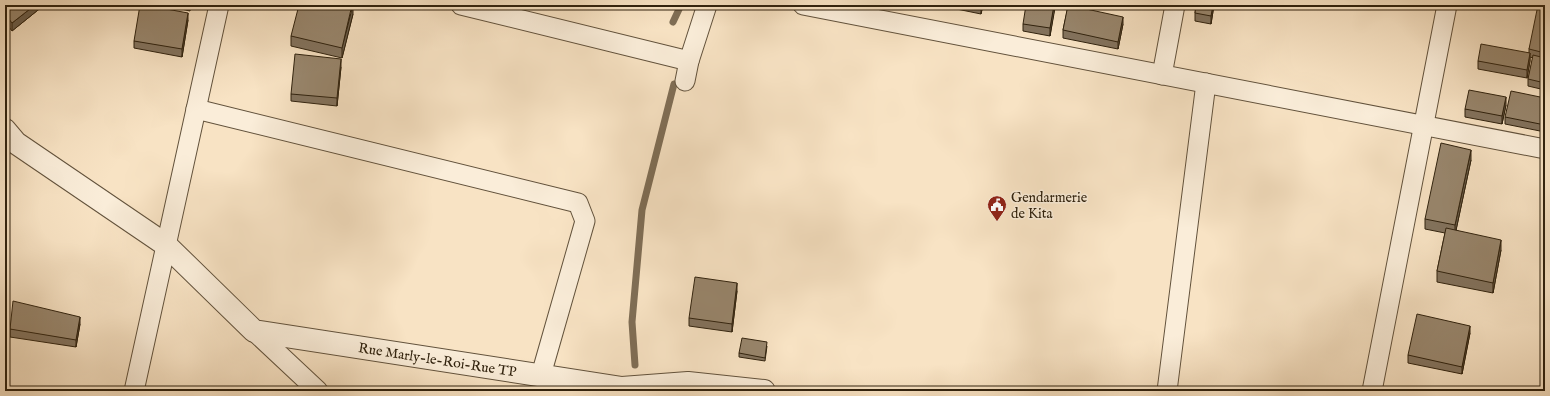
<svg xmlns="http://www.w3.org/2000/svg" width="1550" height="396" viewBox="0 0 1550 396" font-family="'IM FELL English',serif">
	<rect width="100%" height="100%" fill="#f8e3c4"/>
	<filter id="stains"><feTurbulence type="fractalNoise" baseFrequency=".005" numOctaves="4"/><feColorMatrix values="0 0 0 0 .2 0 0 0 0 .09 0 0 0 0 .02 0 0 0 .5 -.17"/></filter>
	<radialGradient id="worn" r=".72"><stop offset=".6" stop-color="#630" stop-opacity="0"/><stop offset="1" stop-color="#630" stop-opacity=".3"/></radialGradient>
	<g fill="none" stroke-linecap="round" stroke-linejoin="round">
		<g stroke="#7f6e56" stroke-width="7">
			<path d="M673,22L681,5"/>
			<path d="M635,365L632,322L642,210L674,84"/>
		</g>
		<defs>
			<g id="minor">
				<path d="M461,5L689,61"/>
				<path d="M803,5L1545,149"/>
				<path d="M1162,75L1175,5"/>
				<path d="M685,81L689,61L707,5"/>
				<path d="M196,109L578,203L585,221L541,375"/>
				<path d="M254,331L318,391"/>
				<path d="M134,391L219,5"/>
				<path d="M1167,391L1206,83"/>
				<path d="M1372,391L1447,5"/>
			</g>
			<g id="tertiary">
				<path id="s1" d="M5,130L16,143L166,245L254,331L622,388L688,383L764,391"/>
			</g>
		</defs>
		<use href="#minor" stroke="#62523c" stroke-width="21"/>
		<use href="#tertiary" stroke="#62523c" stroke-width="24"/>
		<use href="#minor" stroke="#faedd9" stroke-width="19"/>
		<use href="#tertiary" stroke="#faedd9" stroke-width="22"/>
	</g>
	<g fill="#83735e" stroke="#30220e">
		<path d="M5,5H43V6L12,31L5,22Z"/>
		<path d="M164,5H191L190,11Z"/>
		<path d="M942,5H983L981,14L942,6Z"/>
		<path d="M1055,5L1050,36L1023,31V24Z"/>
		<path d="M1066,5H1086L1085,9L1123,24L1118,49L1063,38V30L1068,7L1066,6Z"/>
		<path d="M1196,5H1214L1211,24L1195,21V13Z"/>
		<path d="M1545,5V90L1528,86V79L1533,58L1530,57V61L1527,78L1478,69V61L1529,53V49Z"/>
		<path d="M353,14L342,58L291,46V36Z"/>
		<path d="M188,20L182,57L134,48V41Z"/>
		<path d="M341,67L337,106L291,101V94Z"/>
		<path d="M1545,98V132L1505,124V117Z"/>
		<path d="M1506,105L1502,124L1465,117V109Z"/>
		<path d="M1471,160L1456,230L1501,250L1493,293L1437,282V271L1445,233L1425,229V219Z"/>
		<path d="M737,291L732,332L689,326V318Z"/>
		<path d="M80,324L76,347L10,337V329Z"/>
		<path d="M1470,333L1462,374L1408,363V355Z"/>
		<path d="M767,346L765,361L739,357V353Z"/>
	</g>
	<g fill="#6a5e4c" stroke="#30220e">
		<path d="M35,5H43V6L12,31V23Z"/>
		<path d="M353,5V14L342,58V48Z"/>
		<path d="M981,5H983L981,14Z"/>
		<path d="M1054,5H1055V8L1050,36V28Z"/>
		<path d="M1213,5H1214L1211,24V16Z"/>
		<path d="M188,13V20L182,57V49Z"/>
		<path d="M1123,17V24L1118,49V42Z"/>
		<path d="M1530,53V61L1527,78V70Z"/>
		<path d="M341,59V67L337,106V98Z"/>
		<path d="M1506,97V105L1502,124V116Z"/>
		<path d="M1471,150V160L1455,235V225Z"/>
		<path d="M1501,240V250L1493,293V283Z"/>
		<path d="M737,283V291L732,332V324Z"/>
		<path d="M80,317V324L76,347V340Z"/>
		<path d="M1470,326V333L1462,374V367Z"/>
	</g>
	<g fill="#98866d" stroke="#30220e">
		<path d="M5,5H35L12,23L5,14Z"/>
		<path d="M140,5H145L188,13L182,49L134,41Z"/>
		<path d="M299,5H352L342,48L291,36Z"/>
		<path d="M973,5H981V7Z"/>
		<path d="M1026,5H1054L1050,28L1023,24Z"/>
		<path d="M1068,5L1123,17L1118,42L1063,30Z"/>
		<path d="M1196,5H1213L1211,16L1195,13Z"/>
		<path d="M1538,5H1545V53L1529,49Z"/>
		<path d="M1481,44L1530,53L1527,70L1478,61Z"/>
		<path d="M295,54L341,59L337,98L291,94Z"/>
		<path d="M1533,55L1545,58V83L1528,79Z"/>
		<path d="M1469,90L1506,97L1502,116L1465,109Z"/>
		<path d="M1511,91L1545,98V125L1505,117Z"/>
		<path d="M1441,143L1471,150L1455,225L1425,219Z"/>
		<path d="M1446,228L1501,240L1493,283L1437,271Z"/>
		<path d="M695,277L737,283L732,324L689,318Z"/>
		<path d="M13,301L80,317L76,340L10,329Z"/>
		<path d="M1417,314L1470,326L1462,367L1408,355Z"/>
		<path d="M742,338L767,342L765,358L739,353Z"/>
	</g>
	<defs>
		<symbol id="civic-pin" viewBox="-11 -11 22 30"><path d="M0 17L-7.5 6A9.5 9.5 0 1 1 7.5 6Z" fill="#8f2418" stroke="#faedd9"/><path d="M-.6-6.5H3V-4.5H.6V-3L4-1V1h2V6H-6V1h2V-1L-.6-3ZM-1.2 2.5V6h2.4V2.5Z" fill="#fff"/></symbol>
	</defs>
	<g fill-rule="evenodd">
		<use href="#civic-pin" x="986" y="194" width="22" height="30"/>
	</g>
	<g text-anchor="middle" stroke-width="3" stroke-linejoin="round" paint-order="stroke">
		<g font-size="14" fill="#30220e" stroke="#faedd9" text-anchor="start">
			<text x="1011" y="202">Gendarmerie<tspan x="1011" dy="16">de Kita</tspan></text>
		</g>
		<g font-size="14" fill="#30220e" stroke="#faedd9">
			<text dy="5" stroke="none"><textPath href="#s1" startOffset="507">Rue Marly-le-Roi-Rue TP</textPath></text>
		</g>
	</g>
	<rect width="1550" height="396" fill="none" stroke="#f8e3c4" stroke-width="20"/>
	<rect x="6" y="6" width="1538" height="384" fill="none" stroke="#30220e" stroke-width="2"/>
	<rect x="10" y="10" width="1530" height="376" fill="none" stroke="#30220e"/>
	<rect width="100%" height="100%" filter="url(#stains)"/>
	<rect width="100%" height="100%" fill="url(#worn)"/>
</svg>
